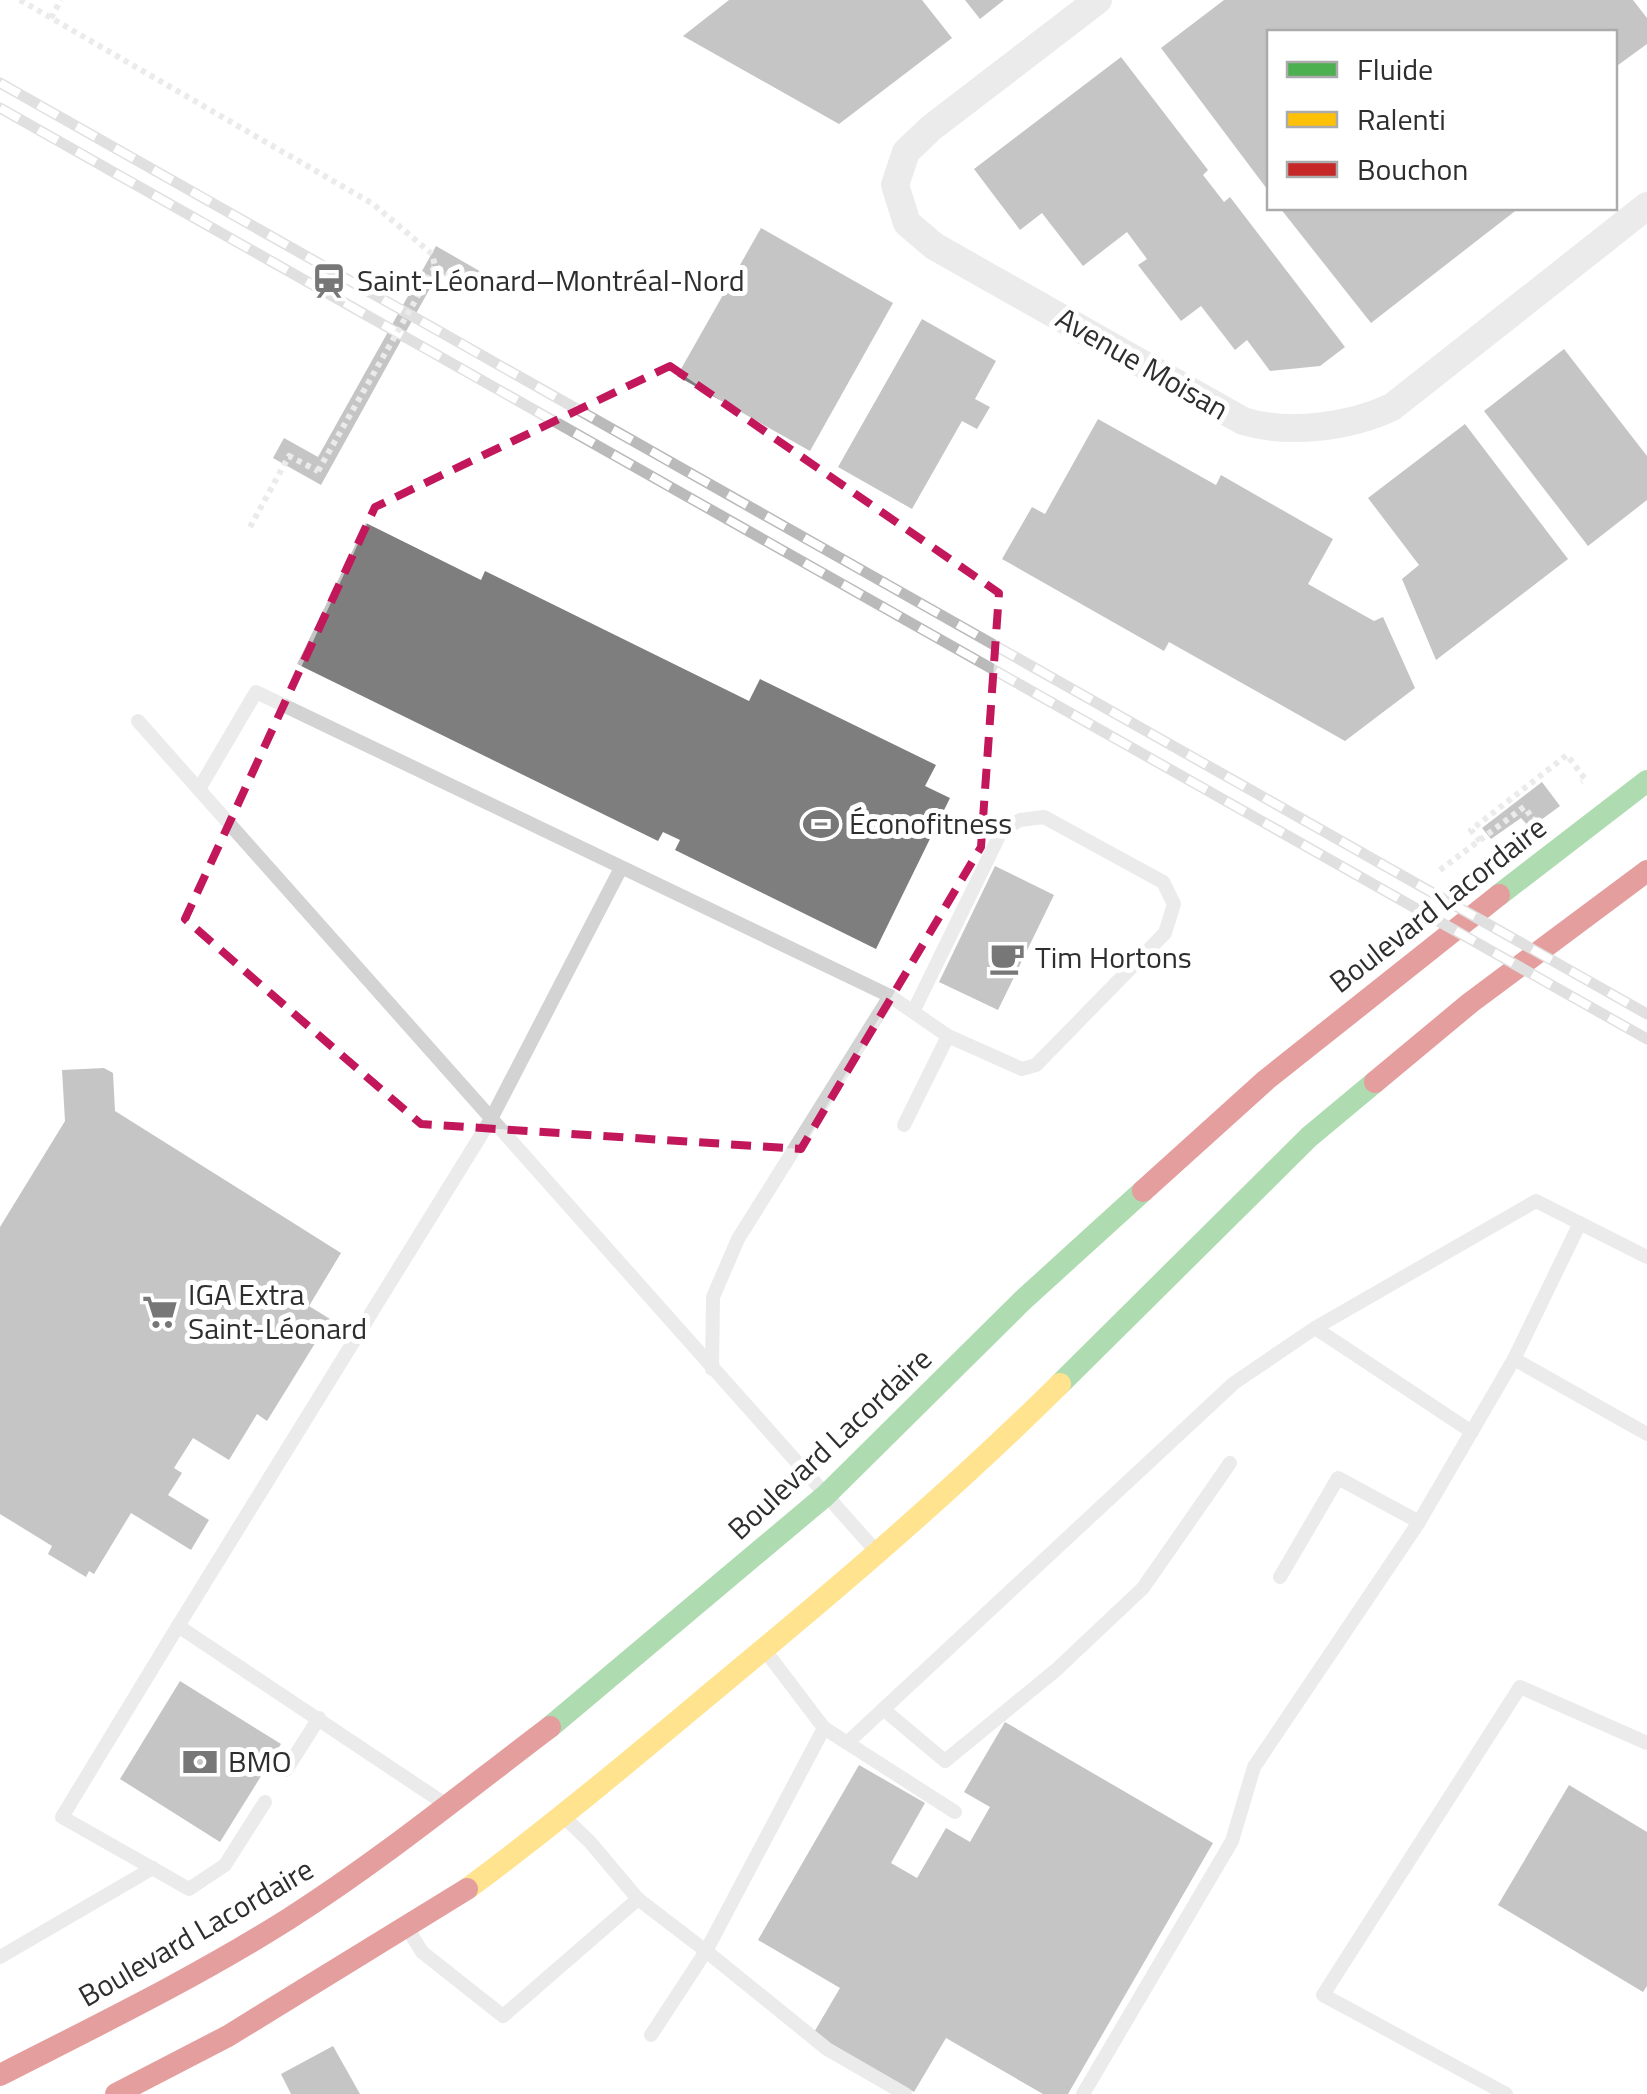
<svg xmlns="http://www.w3.org/2000/svg" width="1647" height="2094" viewBox="0 0 1647 2094" font-family="'Titillium Web',sans-serif">
	<rect width="100%" height="100%" fill="#fff"/>
	<g fill="#7e7e7e">
		<path d="M729,0H922L952,38L839,124L683,36Z"/>
		<path d="M965,0H1004L980,19Z"/>
		<path d="M1224,0H1633L1647,18V44L1614,68V32H1270V193L1161,48Z"/>
		<path d="M1121,57L1208,170L1203,175L1224,202L1230,197L1345,347L1320,366L1270,371L1247,340L1235,350L1201,306L1181,321L1138,265L1147,259L1127,232L1083,266L1042,213L1020,230L974,169Z"/>
		<path d="M1280,208H1519L1371,323Z"/>
		<path d="M761,228L893,303L810,451L677,376Z"/>
		<path d="M436,246L483,273L473,294L439,272L321,485L273,458L284,438L318,457Z"/>
		<path d="M922,319L996,361L975,399L990,407L977,429L962,421L912,509L838,467Z"/>
		<path d="M1564,349L1647,456V500L1588,546L1484,411Z"/>
		<path d="M1098,419L1216,485L1221,475L1333,539L1308,584L1374,621L1383,617L1415,688L1345,741L1169,642L1164,651L1002,559L1032,507L1045,514Z"/>
		<path d="M1465,424L1568,559L1436,660L1402,579L1419,565L1368,498Z"/>
		<path d="M366,523L481,580L485,571L749,701L760,679L936,765L925,786L950,798L876,949L675,850L680,840L663,832L658,841L297,664Z"/>
		<path d="M1542,782L1560,806L1530,828L1521,818L1491,839L1482,828Z"/>
		<path d="M995,866L1054,895L998,1010L939,982Z"/>
		<path d="M104,1068L113,1073L115,1111L341,1253L309,1306L330,1319L267,1421L257,1414L229,1460L193,1438L174,1468L182,1473L168,1495L209,1520L191,1550L131,1513L94,1574L89,1571L86,1577L48,1554L52,1546L0,1514V1227L65,1121L62,1070Z"/>
		<path d="M180,1681L281,1744L220,1842L120,1779Z"/>
		<path d="M1005,1722L1213,1843L1068,2094H1043L946,2038L914,2092L813,2034L840,1988L758,1940L859,1765L925,1803L891,1863L917,1878L946,1828L970,1842L990,1807L964,1792Z"/>
		<path d="M1569,1785L1647,1832V1986L1643,1992L1498,1905Z"/>
		<path d="M333,2046L360,2094H291L281,2074Z"/>
	</g>
	<g fill="none" stroke-linecap="round" stroke-linejoin="round">
		<g stroke="#d3d3d3" stroke-width="6" stroke-dasharray="5 5" stroke-linecap="butt">
			<path d="M20,0L373,204L432,254L435,266L468,286"/>
			<path d="M51,18L61,0"/>
			<path d="M250,527L289,456L318,471"/>
			<path d="M1480,841L1471,830L1567,755L1585,779L1581,782"/>
			<path d="M1440,870L1524,807L1534,820L1536,818"/>
		</g>
		<g stroke="#d3d3d3" stroke-width="14">
			<path d="M138,721L875,1550"/>
			<path d="M199,789L256,692L890,996L948,1036L1022,1069L1036,1065L1165,933L1174,904L1163,882L1044,817L1020,820L1002,830L913,1012"/>
			<path d="M904,1125L948,1036"/>
			<path d="M1315,1328L1472,1432"/>
			<path d="M1514,1359L1580,1223"/>
			<path d="M712,1369L713,1297L738,1239L890,996"/>
			<path d="M1419,1522L1514,1359L1647,1434"/>
			<path d="M178,1626L62,1817L189,1889L225,1865L265,1802"/>
			<path d="M767,1653L824,1728L706,1951L827,2049L905,2094"/>
			<path d="M883,1709L945,1761L1056,1670L1143,1588L1230,1463"/>
			<path d="M824,1728L955,1812"/>
			<path d="M847,1743L1234,1383L1315,1328L1536,1201L1647,1257"/>
			<path d="M286,1770L319,1718"/>
			<path d="M445,1804L178,1626L491,1119L621,868"/>
			<path d="M565,1818L590,1842L638,1899"/>
			<path d="M408,1929L422,1952L503,2016L638,1899L706,1951L651,2035"/>
			<path d="M0,1957L153,1868"/>
			<path d="M1083,2094L1232,1841L1254,1767L1419,1522L1338,1478L1280,1577"/>
			<path d="M1506,2094L1323,1995L1520,1687L1647,1743"/>
		</g>
		<path stroke="#d3d3d3" stroke-width="28" d="M1098,0L931,128L906,152L895,185L907,223L934,246L1243,421C1288,435 1350,427 1392,407L1647,206"/>
		<g stroke="#4caf50" stroke-width="22">
			<path d="M1499,895L1647,781"/>
			<path d="M1060,1384L1309,1137L1375,1082"/>
			<path d="M550,1727L825,1496L1023,1300L1143,1191"/>
		</g>
		<path stroke="#ffc107" stroke-width="22" d="M467,1889C555,1824 639,1753 723,1683C839,1587 953,1490 1060,1384"/>
		<g stroke="#c62828" stroke-width="22">
			<path d="M1375,1082L1470,1003L1647,871"/>
			<path d="M1143,1191L1266,1080L1499,895"/>
			<path d="M0,2075C98,2025 197,1977 290,1918C381,1860 464,1792 550,1727"/>
			<path d="M116,2094L228,2036L467,1889"/>
		</g>
		<defs>
			<g id="rail">
				<path d="M0,83L1647,1014"/>
				<path d="M0,108L1647,1039"/>
			</g>
		</defs>
		<use href="#rail" stroke="#bababa" stroke-width="11"/>
		<use href="#rail" stroke="#fff" stroke-width="8" stroke-dasharray="22" stroke-linecap="butt"/>
		<path stroke="#d3d3d3" stroke-width="6" stroke-dasharray="5 5" stroke-linecap="butt" d="M318,471L435,266"/>
	</g>
	<path d="M0 0H1647V2094H0ZM670,366L999,593L981,847L801,1149L421,1124L185,919L375,507Z" fill="#fff" fill-opacity=".55" fill-rule="evenodd"/>
	<path fill="none" stroke="#c2185b" stroke-width="8" stroke-dasharray="20 12" stroke-linejoin="round" d="M670,366L999,593L981,847L801,1149L421,1124L185,919L375,507Z"/>
	<defs>
		<symbol id="station-bare" viewBox="-9 -9 18 18"><path d="M-3-6H3Q5-6 5-4V2Q5 4 3 4L4.5 6H3L1.5 4h-3L-3 6H-4.5L-3 4Q-5 4-5 2V-4Q-5-6-3-6ZM-3.5-4v3h7v-3ZM-3.5 1v1.5H-2V1ZM2 1v1.5H3.5V1Z" fill="#777" stroke="#fff" stroke-width="2.5" paint-order="stroke"/></symbol>
		<symbol id="stadium-bare" viewBox="-9 -9 18 18"><path d="M0-5a6.5 5 0 1 0 0 10a6.5 5 0 1 0 0-10ZM-3.5-1.8h7v3.6h-7Z" fill="#777" stroke="#fff" stroke-width="2.5" paint-order="stroke"/></symbol>
		<symbol id="cafe-bare" viewBox="-9 -9 18 18"><path d="M-5.5-4.5H6V0H3Q3 3.5 0 3.5H-2.5Q-5.5 3.5-5.5 0ZM3-3.2v2h1.7v-2ZM-6 4.5H4V6H-6Z" fill="#777" stroke="#fff" stroke-width="2.5" paint-order="stroke"/></symbol>
		<symbol id="supermarket-bare" viewBox="-9 -9 18 18"><path d="M-6-5.5h2.5l.6 2H6L4.5 2H-2.5L-4.4-4H-6ZM-1.5 3.2a1.3 1.3 0 1 0 .1 0ZM3 3.2a1.3 1.3 0 1 0 .1 0Z" fill="#777" stroke="#fff" stroke-width="2.5" paint-order="stroke"/></symbol>
		<symbol id="bank-bare" viewBox="-9 -9 18 18"><path d="M-6-4H6V4H-6ZM0-2.3a2.3 2.3 0 1 0 0 4.6a2.3 2.3 0 1 0 0-4.6Z" fill="#777" stroke="#fff" stroke-width="2.5" paint-order="stroke"/></symbol>
	</defs>
	<g fill-rule="evenodd">
		<use href="#station-bare" x="304" y="256" width="50" height="50"/>
		<use href="#stadium-bare" x="796" y="799" width="50" height="50"/>
		<use href="#cafe-bare" x="982" y="933" width="50" height="50"/>
		<use href="#supermarket-bare" x="135" y="1287" width="50" height="50"/>
		<use href="#bank-bare" x="175" y="1737" width="50" height="50"/>
	</g>
	<g text-anchor="middle" stroke-width="10" stroke-linejoin="round" paint-order="stroke">
		<g font-size="30" fill="#2e2e2e" stroke="#fff" text-anchor="start">
			<text x="357" y="291">Saint-Léonard–Montréal-Nord</text>
			<text x="849" y="834">Éconofitness</text>
			<text x="1035" y="968">Tim Hortons</text>
			<text x="188" y="1305">IGA Extra<tspan x="188" dy="34">Saint-Léonard</tspan></text>
			<text x="228" y="1772">BMO</text>
		</g>
		<g font-size="30" fill="#2e2e2e" stroke="#fff">
			<text transform="translate(1142 364) rotate(30)" y="10">Avenue Moisan</text>
			<text transform="translate(1438 905) rotate(-38)" y="10">Boulevard Lacordaire</text>
			<text transform="translate(830 1444) rotate(-43)" y="10">Boulevard Lacordaire</text>
			<text transform="translate(196 1933) rotate(-30)" y="10">Boulevard Lacordaire</text>
		</g>
	</g>
	<rect x="1267" y="30" width="350" height="180" fill="#ffffff" stroke="#ababab" stroke-width="2.5"/>
	<rect x="1287" y="62" width="50" height="15" fill="#4caf50" stroke="#ababab" stroke-width="2.5"/>
	<text x="1357" y="80" font-size="30" fill="#2e2e2e">Fluide</text>
	<rect x="1287" y="112" width="50" height="15" fill="#ffc107" stroke="#ababab" stroke-width="2.5"/>
	<text x="1357" y="130" font-size="30" fill="#2e2e2e">Ralenti</text>
	<rect x="1287" y="162" width="50" height="15" fill="#c62828" stroke="#ababab" stroke-width="2.5"/>
	<text x="1357" y="180" font-size="30" fill="#2e2e2e">Bouchon</text>
</svg>
